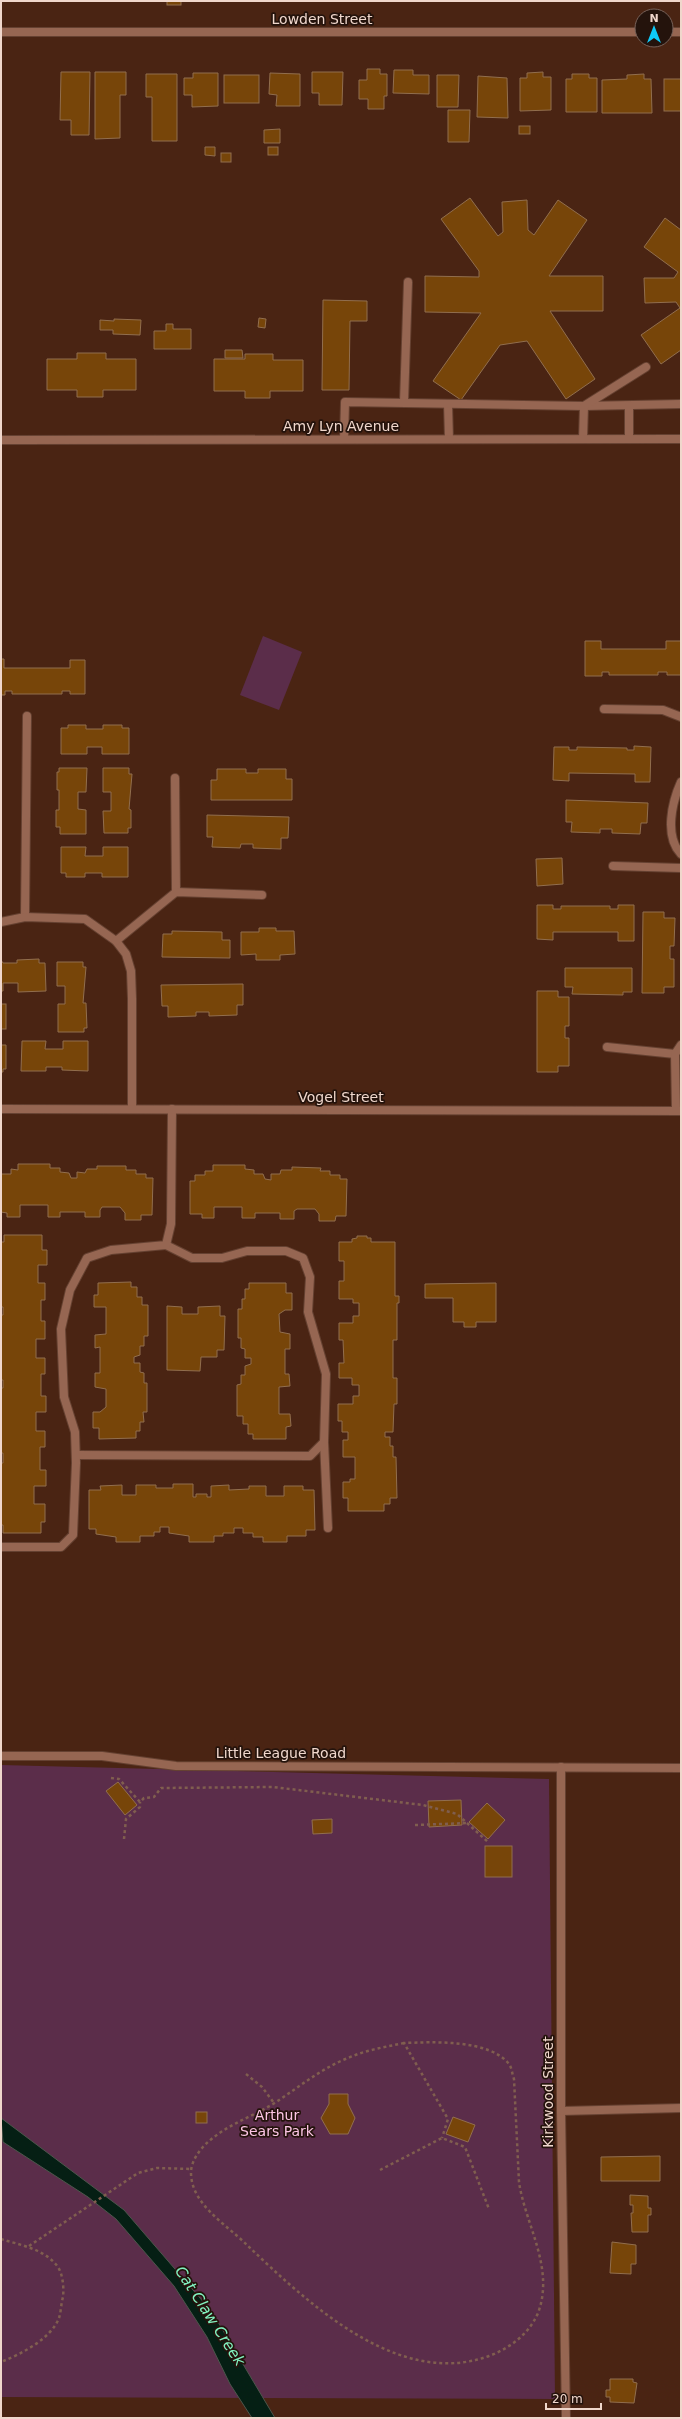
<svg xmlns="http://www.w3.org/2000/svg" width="682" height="2419" viewBox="0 0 682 2419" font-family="'DejaVu Sans',sans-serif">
	<rect width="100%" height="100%" fill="#4a2413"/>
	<g fill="#5b2d4a">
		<path d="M263,636L302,652L279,710L240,695Z"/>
		<path d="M1,1765L549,1779L555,2399L1,2397Z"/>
	</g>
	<path fill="#051f14" stroke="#4c564b" d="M1,2118L124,2210L212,2312L275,2418H252L230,2384L207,2337L174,2286L116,2219L88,2197L3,2142Z"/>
	<g fill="#774509" stroke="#916e4e">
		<rect x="167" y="1" width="14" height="4"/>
		<path d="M367,69H380V74H387V96H384V109H368V99H359V80H367Z"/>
		<path d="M394,70H413V75H429V94L393,93Z"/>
		<path d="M61,72H90L89,135H71V120H60Z"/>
		<path d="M95,72H126V95H120V138L95,139Z"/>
		<path d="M312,72H343L342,105H319V93H312Z"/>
		<path d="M543,72V77H551V110L520,111V78H527V73Z"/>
		<path d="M193,73H218V106L192,107V95H184V78H193Z"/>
		<path d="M270,73L300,74V106H276L277,95L269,94Z"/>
		<path d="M146,74H177V141H152V97H146Z"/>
		<path d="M572,74H589V78H597V112H566V79H572Z"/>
		<path d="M644,74V79H651L652,113H602V80L627,79V75Z"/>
		<rect x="224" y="75" width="35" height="28"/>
		<path d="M437,75H459L458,107H437Z"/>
		<path d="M478,76L507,78L508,118L477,117Z"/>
		<rect x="664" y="79" width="17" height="32"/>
		<path d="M448,110H470L469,142H448Z"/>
		<rect x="519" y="126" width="11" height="8"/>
		<path d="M280,129V143H264V130Z"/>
		<path d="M205,147H215V156L205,155Z"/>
		<rect x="268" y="147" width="10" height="8"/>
		<rect x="221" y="153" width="10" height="9"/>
		<path d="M470,198L498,236L503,232L502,202L527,200L528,230L534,235L558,200L587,220L549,276H603V311H550L595,379L566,399L527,341L500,345L461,400L433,381L481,313L425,312V276L479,277V271L441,219Z"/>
		<path d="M665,218L681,230V350L661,364L641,335L680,308L676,302L645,303L644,278H674L678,272L644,247Z"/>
		<path d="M323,300L367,301V321H350L349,390H322Z"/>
		<path d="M259,318L266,319L265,328L258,327Z"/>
		<path d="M114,319L141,320L140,335L113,334V330H100V320L114,321Z"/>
		<path d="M166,324H173V329H191V349H154V331H166Z"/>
		<path d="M225,350H242L243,358H225Z"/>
		<path d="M77,353H106V359H136V390H103V397H77V390H47V359H77Z"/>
		<path d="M245,354H273V360H303V391H270V398H245V391H214V359H245Z"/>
		<path d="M585,641H601V649H666V641H681V675H667V672H658V675H609V672H602V676H585Z"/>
		<path d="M1,659H4V668H70V660H85V694H70V691H62V694H12V691H5V695H1Z"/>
		<path d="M68,725H86V729H103V725H122V728H129V754H102V747H87V754H61V728H68Z"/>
		<path d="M634,746L651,747L650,782H635V774L569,773V781L553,780L554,747H569V750H577V747L627,748V750H634Z"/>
		<path d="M59,768H87L86,792H78V809L86,810V834H60V827H56V810H59V790H57V772H59Z"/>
		<path d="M103,768H129V774H132L129,809L131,810V828H128V833H104L103,811H111V792H103Z"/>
		<path d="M217,769H246V773H258V769H286V779H292V800H211V780H217Z"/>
		<path d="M566,800L648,803L647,823H641L640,834L612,833V829H600V833L571,832L572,822H566Z"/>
		<path d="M207,815L289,817L288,838H281V849L253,848V844H241L240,848L212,847L213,837H207Z"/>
		<path d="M61,847H86L85,856H103V847H128V877H102V873H85V877H66V873H61Z"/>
		<path d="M562,858L563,884L537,886L536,859Z"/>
		<path d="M537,905H553V909H561V906H610V909H618V905H634V941H618V932H553V940L537,939Z"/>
		<path d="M643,912H664V918H675L674,946H670V959H674V987H664V993H642Z"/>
		<path d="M259,928H276V931H294L295,954L280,955V960H256V954L241,955V932H259Z"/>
		<path d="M172,931L222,932V940H230V958L162,957L163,934H172Z"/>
		<path d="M39,959V963H45L46,991L18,992V983H3V991H1V960L3,963H17V960Z"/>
		<path d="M57,962H83V967H86L83,1003H86L87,1028H84V1032H58V1004H65V986H57Z"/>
		<path d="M565,968H632V992H623V995L572,994L573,987H565Z"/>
		<path d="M243,984V1005H237V1015L209,1016V1012H196V1016L168,1017V1006H162L161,985Z"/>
		<path d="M537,991H558V997H569V1026H565V1038H569V1066H558V1072H537Z"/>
		<rect x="1" y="1004" width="5" height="25"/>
		<path d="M22,1041H46L45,1049H63V1041H88V1071L62,1070V1067H46V1071H21Z"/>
		<path d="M1,1045H6V1069H3V1072H1Z"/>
		<path d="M18,1164H50V1168H60V1172L69,1173L71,1178H77V1172L85,1173L87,1169H97V1166H126V1170H136V1174H146V1178H153L152,1215H141V1220H125V1213L120,1207H102L100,1210V1217H85V1212H60V1217H48V1205H20V1217H7V1213L1,1212V1174H11V1169L18,1170Z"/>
		<path d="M213,1165H245V1169L254,1170V1174H263L265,1179L271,1180V1174H280L281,1170H292V1167L321,1168L320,1171H330V1175H340V1179H347L346,1216H336L335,1221H319V1214L315,1209H297L294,1211V1219H280V1213H255V1218H242V1207H214V1218H202V1214H190V1181H195V1175H205V1171H213Z"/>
		<path d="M4,1235H42V1250H47V1265H38V1283H45V1300H41V1321H45V1339H36V1358H45V1374H41V1396H46V1412H36V1431H45V1447H40V1470H46V1486H34V1504H45V1522H41V1533H3V1525H1V1463H3V1453H1V1388H3V1380H1V1315H3V1307H1V1242H4Z"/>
		<path d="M357,1236H367V1238H371V1242H395V1296H399V1303H397V1340H393V1378H397V1404H394L393,1432H385V1437H390V1446H393V1457H396L397,1498H390V1504H384V1511H348V1498H343V1482H350V1479H355V1457H343V1440H348V1432H342V1421H338V1404H353V1396H359V1385H352V1378H339V1363H344L343,1340H339V1323H353V1316H359V1303H353V1299H339V1281H344V1261H339V1242H352V1239L357,1238Z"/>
		<path d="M131,1282V1287H137V1297H142V1305H148V1336H144V1346H140V1355L134,1357V1363H140V1372L144,1373V1383H147V1412H143L144,1422H140V1431H136V1438L99,1439V1428H93V1412H100L106,1407V1389L95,1387V1373H100V1347L95,1348V1335L106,1334V1307H94V1295H98V1283Z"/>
		<path d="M249,1283H286V1293H292V1310H285L279,1314L280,1332L290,1334V1349H285V1374H289L290,1386L279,1387V1414H290L291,1426L286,1427V1439H253V1434H248V1424H243V1416H237V1385L241,1384V1375H245V1366L251,1364V1358H245V1349L241,1348V1338H238V1309H242V1299H245V1289H249Z"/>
		<path d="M496,1283V1322H476V1327H464V1322H453V1298H425V1284Z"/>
		<path d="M167,1306L182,1307V1314H198V1307L220,1306V1316H225L224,1350H217V1357H201L200,1371L167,1370Z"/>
		<path d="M173,1484H193V1497H196V1494H207V1497H211V1486L229,1485V1490L249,1489V1486H266V1496H284V1486H303V1490H314L315,1530H306V1536H287V1542H263V1537H253V1533H243V1528H234V1533H223V1536H214V1542H189V1536L169,1533V1527H160V1532H154V1536H140V1542H116V1537L96,1534V1529H89V1490H101L100,1486L122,1485V1495H136V1485H156V1488H173Z"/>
		<path d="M118,1782L137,1805L125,1815L106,1791Z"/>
		<path d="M461,1800L462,1825L429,1827L428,1801Z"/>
		<path d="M487,1803L505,1820L488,1839L469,1822Z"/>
		<path d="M332,1819V1833L313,1834L312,1820Z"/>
		<rect x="485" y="1846" width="27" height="31"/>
		<path d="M329,2094H348V2104L355,2118L348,2134H330L321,2118L329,2104Z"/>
		<rect x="196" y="2112" width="11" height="11"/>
		<path d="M453,2117L475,2125L468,2142L446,2134Z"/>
		<path d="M660,2156V2181H601V2157Z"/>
		<path d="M630,2195L648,2196V2208H651V2215H648V2232H632L631,2213H633V2205H630Z"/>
		<path d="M612,2242L636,2245V2264H631V2274L610,2273Z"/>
		<path d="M610,2379H633V2382L637,2383L634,2403L610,2402V2397H606V2390H610Z"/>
	</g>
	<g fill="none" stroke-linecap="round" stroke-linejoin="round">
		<defs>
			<g id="service">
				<path d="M404,402L408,282"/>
				<path d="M448,404L449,439"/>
				<path d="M344,439L345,402L584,406L681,404"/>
				<path d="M583,439L584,406L646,367"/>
				<path d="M629,439V406"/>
				<path d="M604,709L663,710L681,717"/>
				<path d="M175,778L176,892"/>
				<path d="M681,782C672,802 664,836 681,854"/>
				<path d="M613,866L681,868"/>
				<path d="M25,917L27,716"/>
				<path d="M1,922L25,917L85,919L116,941L126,954L131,971L132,999V1109"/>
				<path d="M116,941L176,892L262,895"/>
				<path d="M607,1047L675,1054"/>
				<path d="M676,1111L675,1054L681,1045"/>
				<path d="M324,1442L328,1528"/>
				<path d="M76,1455L310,1456L324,1442L326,1374L308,1312L310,1277L303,1258L286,1251H247L222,1258H192L166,1245"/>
				<path d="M1,1547H61L73,1535L76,1463L75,1432L64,1397L61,1329L70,1290L87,1258L111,1250L166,1245L171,1224L172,1109"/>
			</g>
			<g id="minor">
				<path d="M1,32H642"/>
				<path d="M666,32H681"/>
				<path d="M1,440L681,439"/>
				<path d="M1,1756H102L176,1766L681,1768"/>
				<path d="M561,1767V2111L566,2418"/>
				<path d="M561,2111L681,2108"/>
			</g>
			<path id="tertiary" d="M1,1109L681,1111"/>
		</defs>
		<use href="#service" stroke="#654131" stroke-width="10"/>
		<use href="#minor" stroke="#654131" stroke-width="10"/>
		<use href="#tertiary" stroke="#654131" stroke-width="10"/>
		<g stroke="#805e4f" stroke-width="2.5" stroke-dasharray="3 3" stroke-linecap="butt">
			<path d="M111,1778L119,1779L140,1802L144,1798L154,1797L161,1788L273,1787L423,1805L457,1814L488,1842"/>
			<path d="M415,1825L469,1823"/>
			<path d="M124,1839L126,1819L140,1807V1802"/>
			<path d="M404,2043C385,2047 366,2050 348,2058C320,2069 298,2088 273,2104C251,2117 227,2125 208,2142C200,2149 192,2160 191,2171C190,2204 226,2224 247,2245C308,2303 398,2389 489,2356C510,2348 529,2334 538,2313C555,2268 525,2224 519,2182L514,2079C512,2074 512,2068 509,2064C489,2039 433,2042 404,2043L448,2119L442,2138"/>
			<path d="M246,2074L262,2087L274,2103"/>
			<path d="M380,2170L442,2138L465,2147L489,2209"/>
			<path d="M1,2239C20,2245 45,2249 58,2267C63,2275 64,2288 63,2297C61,2304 61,2312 59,2318C51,2339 21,2354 1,2362"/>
			<path d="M29,2246L138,2173L157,2168L191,2169"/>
		</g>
		<use href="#service" stroke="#966652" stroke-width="8"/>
		<use href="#minor" stroke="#966652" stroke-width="8"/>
		<use href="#tertiary" stroke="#966652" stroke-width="8"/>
	</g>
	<g text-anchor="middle" stroke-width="3.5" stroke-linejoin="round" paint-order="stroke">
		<g font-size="14" fill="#f0d7cc" stroke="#24130c">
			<text x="322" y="24">Lowden Street</text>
			<text x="341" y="431">Amy Lyn Avenue</text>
			<text x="341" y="1102">Vogel Street</text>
			<text x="281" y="1758">Little League Road</text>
			<text transform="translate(548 2092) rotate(-90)" y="5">Kirkwood Street</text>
		</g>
		<g font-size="14" fill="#fdc5e5" stroke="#24130c">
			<text x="277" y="2120">Arthur<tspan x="277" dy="16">Sears Park</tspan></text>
		</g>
		<g font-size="15" font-style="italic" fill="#82f3c1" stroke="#24130c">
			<text transform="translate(210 2316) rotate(57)" y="5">Cat Claw Creek</text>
		</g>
	</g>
	<rect width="682" height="2419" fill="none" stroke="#f0d7cc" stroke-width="4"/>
	<g transform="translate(654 28)"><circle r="19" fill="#24130c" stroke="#766159"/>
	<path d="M0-3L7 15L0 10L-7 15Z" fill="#0ecafa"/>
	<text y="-6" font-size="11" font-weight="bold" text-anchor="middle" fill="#f0d7cc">N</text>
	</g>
	<path d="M546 2403v6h55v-6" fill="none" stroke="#f0d7cc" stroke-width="2"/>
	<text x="552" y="2403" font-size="12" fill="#f0d7cc" stroke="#24130c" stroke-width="3" paint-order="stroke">20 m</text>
</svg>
